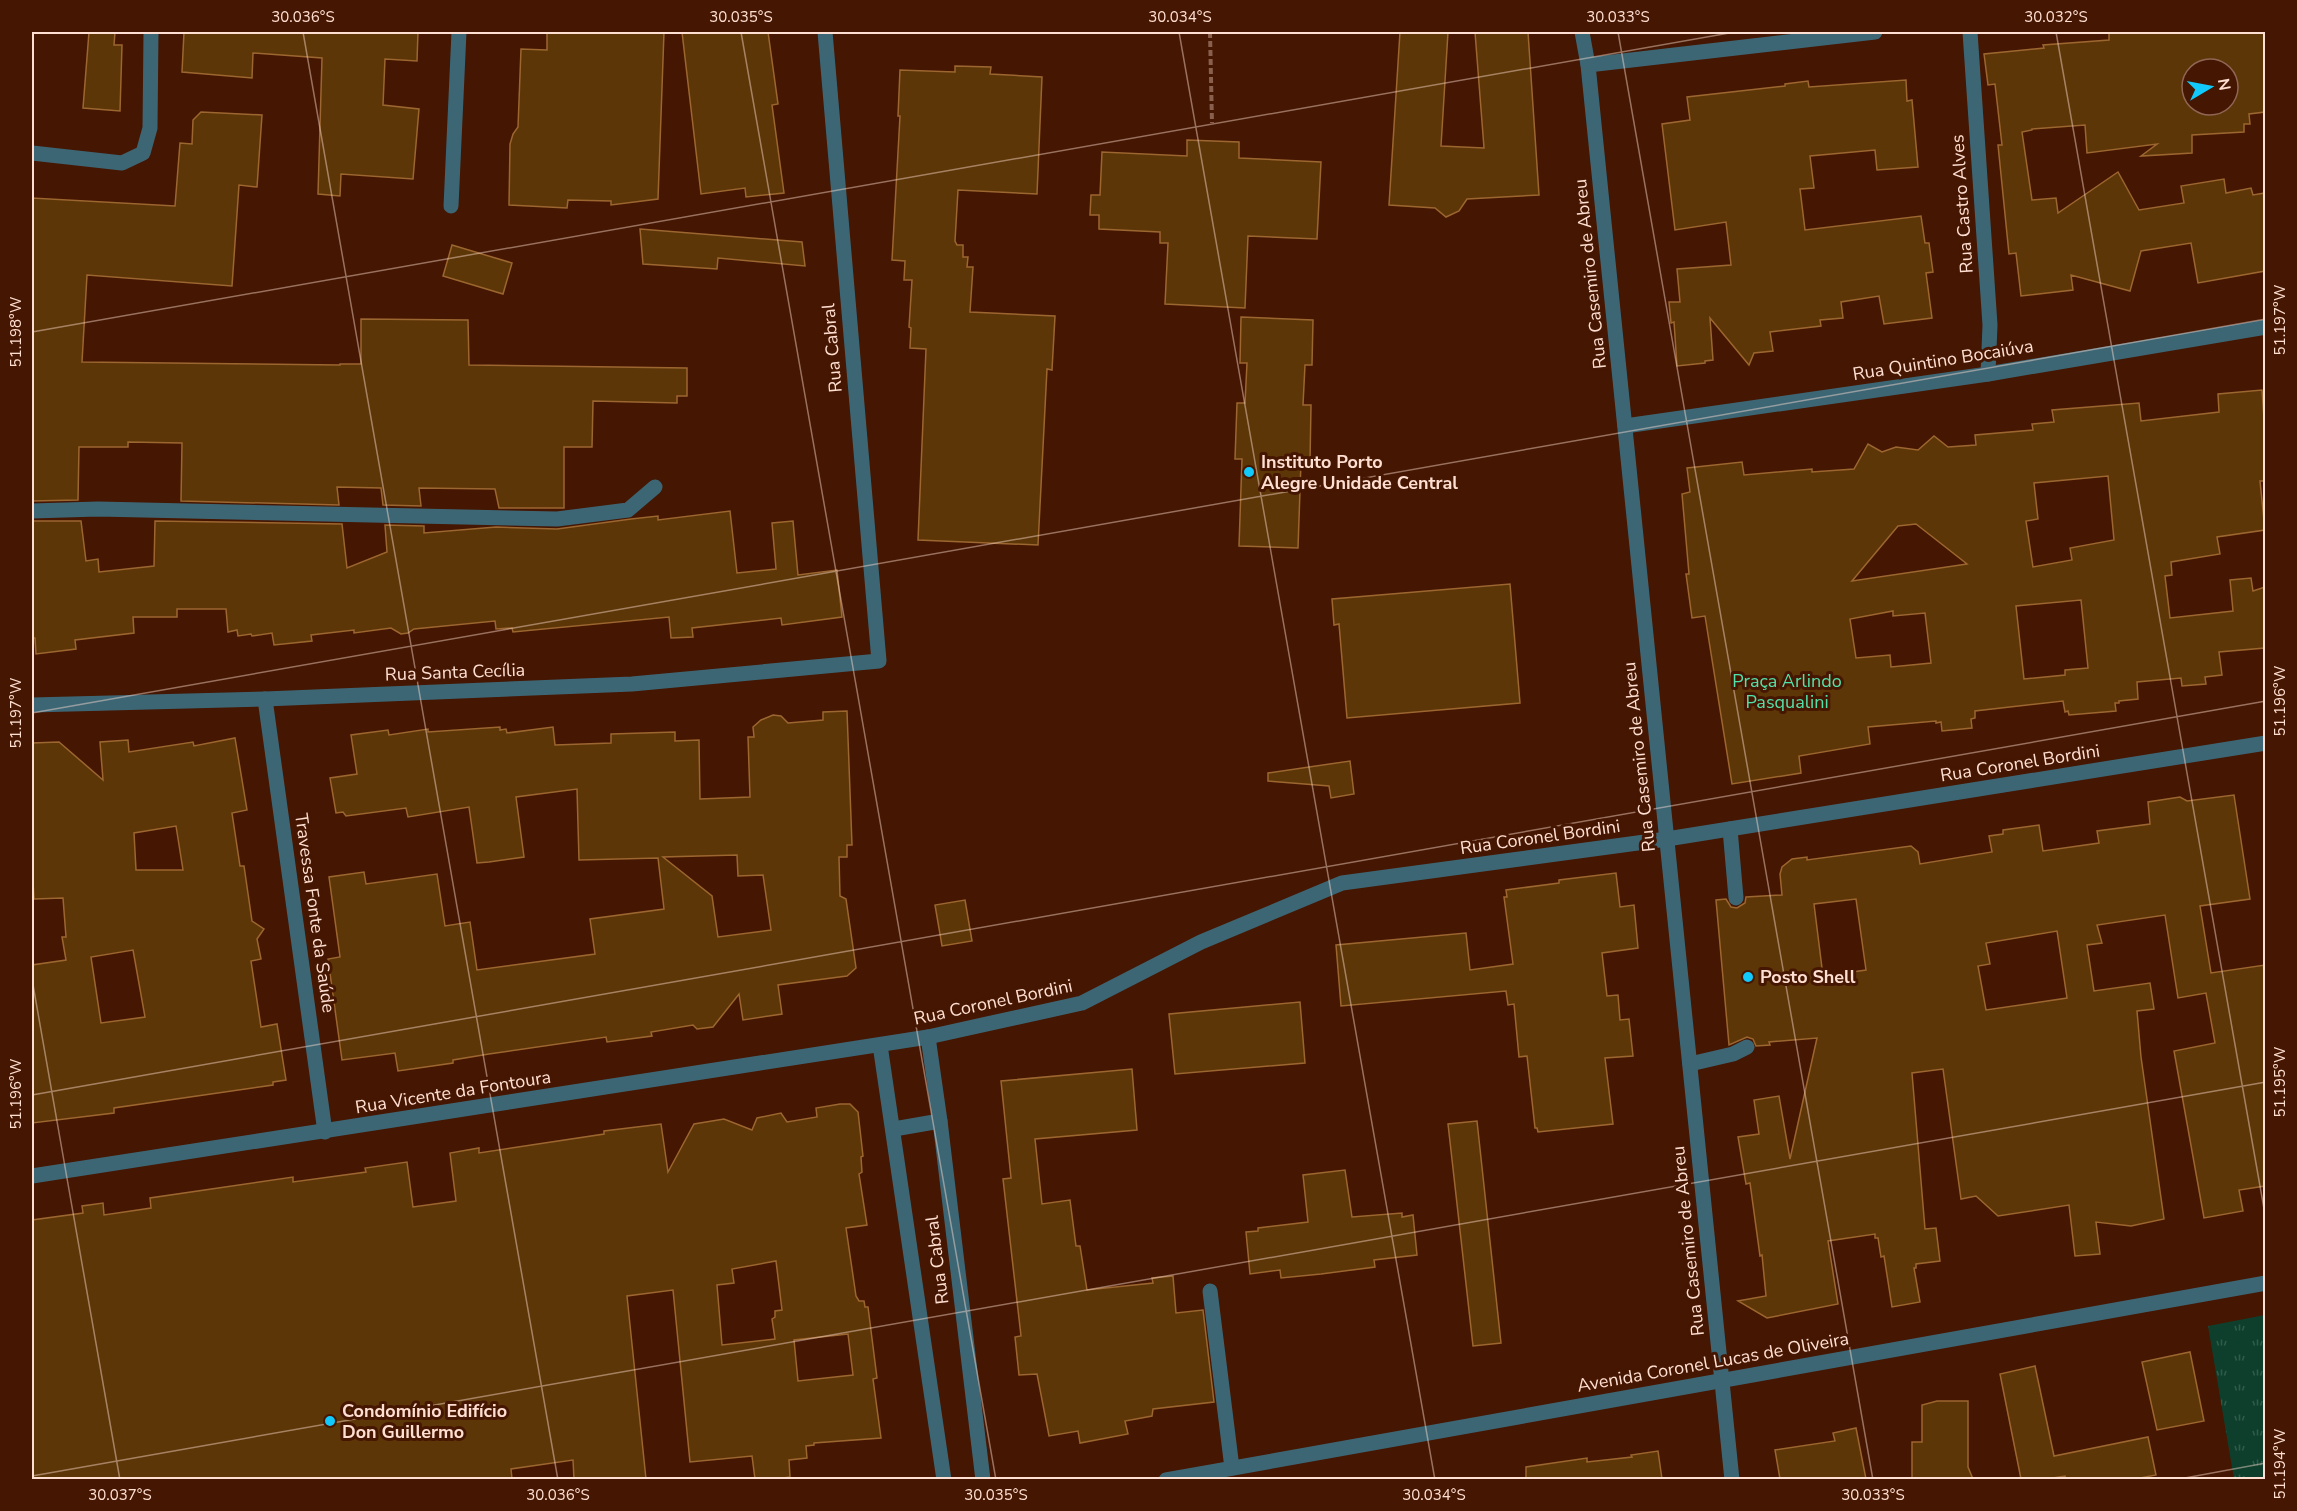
<svg xmlns="http://www.w3.org/2000/svg" width="2297" height="1511" viewBox="0 0 2297 1511" font-family="'Nunito Sans',sans-serif">
	<defs>
		<pattern id="grass-tufts" width="24" height="20" patternUnits="userSpaceOnUse" patternTransform="scale(1.5)"><rect width="24" height="20" fill="#0d3f2c"/><path d="M3 7l-1-3M5 7V3M7 7l1-3M15 17l-1-3M17 17v-4M19 17l1-3" fill="none" stroke="#315a4a"/></pattern>
	</defs>
	<rect width="100%" height="100%" fill="#451601"/>
	<path fill="url(#grass-tufts)" d="M2265,1315V1479H2234L2208,1326Z"/>
	<g fill="#5d3608" stroke="#9c6630" stroke-width="1.5" fill-rule="evenodd">
		<path d="M89,32H115L114,45H122L120,111L83,108Z"/>
		<path d="M184,32H418L417,61L385,59L383,105L419,109L413,179L341,174L340,196L318,194L322,58L253,53L252,78L182,72Z"/>
		<path d="M547,32H664L658,199L611,205V201L568,200L567,208L509,205L510,144L513,134L518,127L521,49L547,50Z"/>
		<path d="M682,32H768L778,104L772,105L784,193L746,197L745,188L701,194Z"/>
		<path d="M1400,32H1448L1441,146L1484,148L1475,32H1528L1539,195L1467,199L1459,211L1446,217L1435,208L1389,205Z"/>
		<path d="M2126,32H2265V112L2249,114L2250,124H2244V132L2192,135V153L2141,156L2157,144L2087,153L2085,125L2032,129V130L2022,132L2032,200L2056,198L2058,213L2118,172L2139,210L2184,203L2181,186L2224,179L2226,193L2251,188L2253,195L2265,193V271L2198,283L2191,243L2141,251L2130,291L2071,275L2073,290L2021,296L2016,253L2009,254L1998,145H2002L1995,84L1988,85L1984,54L2044,48L2043,45L2109,40V33ZM2192,69H2228V105H2192Z"/>
		<path d="M955,66L991,67L990,74L1042,77L1037,194L958,190L955,241L957,245H963V257H968L967,267H973L970,312L1055,316L1052,370L1047,369L1038,545L918,540L926,349L910,348L911,328L909,327L912,280H904L905,261L892,260L900,116H898L900,70L955,72Z"/>
		<path d="M1906,80L1907,101L1912,100L1918,167L1877,170L1875,150L1810,156L1814,188L1800,189L1805,230L1921,216L1925,243H1929L1933,272L1926,273L1932,318L1884,324L1879,296L1841,302L1843,318L1820,320L1821,326L1770,332L1773,351L1754,353L1749,365L1710,318L1713,360L1705,361V363L1677,366L1674,322L1671,323L1669,302H1680L1677,269L1731,265L1726,222L1675,230L1662,124L1690,120L1687,97L1785,86V84L1808,81L1809,87Z"/>
		<path d="M201,112L262,115L257,187L239,185L232,286L87,275L82,362L340,365V364H361V319L468,320L469,365L687,368V396H677V403L593,401L592,447H564V508H499L495,489L419,488L421,506L383,505L381,488L337,487L339,505L181,501L182,443L128,442V447H79L78,500L32,501V198L175,206L180,143L192,144L193,120Z"/>
		<path d="M1187,140L1239,142V158L1321,162L1317,239L1248,236L1245,308L1165,304L1168,243H1160V232L1099,229V215H1090L1091,195H1100L1102,152L1187,156Z"/>
		<path d="M640,229L802,242L805,266L718,258L717,269L643,264Z"/>
		<path d="M452,245L512,263L503,294L443,276Z"/>
		<path d="M1241,317L1313,320L1312,365H1305L1303,405H1311L1310,462H1301L1298,548L1239,546L1242,459H1235L1237,403H1245L1247,363H1240Z"/>
		<path d="M2262,390L2265,432V481H2260L2265,530L2217,537L2220,554L2171,562L2172,575L2165,576L2170,618L2233,611L2230,580L2251,578L2253,591L2265,587V648L2219,652L2222,675L2205,677L2206,684L2182,686L2181,678L2137,682L2138,699L2119,701V703H2115L2116,711L2069,715L2068,711L2065,712L2063,701L1975,711V718L1971,719L1972,728L1942,731L1941,722L1936,723V721L1868,727L1870,744L1799,756L1801,773L1732,784L1705,616L1692,618L1686,574H1689L1682,494L1690,492L1687,468L1742,462L1744,475L1812,469V472L1854,469L1868,444L1882,452L1896,447L1918,450L1934,436L1948,447L1976,445L1975,435L2033,430L2032,424L2054,422L2052,410L2139,403L2141,421L2219,412L2218,394ZM2108,476L2114,540L2070,548L2072,560L2033,567L2026,521L2038,519L2034,483ZM1916,524L1967,564L1852,581L1898,526ZM2081,600L2088,668L2065,670V675L2024,679L2016,606ZM1893,611V616L1925,613L1931,663L1891,667L1890,655L1856,658L1850,619Z"/>
		<path d="M730,511L737,573L776,569L772,523L793,521L798,575L837,570L842,617L782,625L781,618L692,628L693,637L671,638L669,617L513,632L512,628L496,629L495,621L414,629L408,633L401,634L391,628L354,633V630L311,635L312,641L274,645L272,633L252,636L251,634L238,636L237,630L228,632L226,609H177V617H133L134,633L75,640L76,649L36,654L35,638H32V521H81L86,561L98,559L99,572L154,566L155,521L342,524L347,568L387,552L385,525L424,526V533L496,527L557,529L631,519L658,516V520Z"/>
		<path d="M1510,584L1520,703L1347,718L1339,624L1334,625L1332,599Z"/>
		<path d="M847,711L852,845H847V857H839L840,896L846,899L856,968L847,976L778,985L782,1014L743,1020L739,994L713,1027L697,1029L693,1025L651,1032L652,1036L607,1042L606,1037L489,1054L453,1060V1063L398,1071L395,1053L342,1060L328,959L340,957L329,877L364,872L366,884L437,874L445,926L470,922L477,970L595,954L590,919L664,909L658,858L579,860L577,789L516,797L524,857L489,862L477,863L469,807L408,817L406,808L346,816L343,812L336,813L330,778L357,774L351,735L388,730L389,735L428,729V732L500,727V730L506,729L507,733L553,727L555,745L611,743V734L675,732V741L699,740L700,799L750,797L748,737H754L753,727L761,720L773,715L781,716L788,723L823,720V712ZM737,855L738,876L763,875L771,930L718,937L712,896L663,857Z"/>
		<path d="M235,738L247,810L232,813L240,866H244L252,921L264,929L257,939L261,959L251,961L261,1027L277,1024L286,1080L273,1082V1085L114,1108V1113L32,1123V965L66,960L62,937H66L63,898L34,899L32,865V743L59,742L103,780L100,742L128,740L129,752L193,742L194,746ZM176,826L183,870H136L134,833ZM133,950L145,1017L101,1023L91,957Z"/>
		<path d="M1350,761L1354,794L1331,798L1329,786L1268,781V773Z"/>
		<path d="M2234,795L2250,899L2200,906L2211,973L2265,965V1186L2239,1190L2243,1211L2204,1218L2174,1051L2215,1043L2206,993L2178,998L2165,915L2097,925L2102,943L2087,945L2094,991L2150,983L2154,1009L2137,1011L2141,1057L2164,1219L2131,1226L2096,1222L2100,1254L2075,1256L2069,1205L1998,1216L1976,1196L1961,1199L1943,1069L1912,1073L1925,1229L1936,1228L1940,1261L1916,1264V1268H1914L1920,1302L1892,1307L1884,1256L1881,1257L1878,1238H1875V1234L1828,1241L1838,1304L1767,1318L1738,1301L1766,1296L1762,1255L1760,1256L1750,1183L1746,1184L1738,1137L1759,1134L1754,1100L1779,1096L1790,1159L1817,1038L1769,1042L1770,1045L1756,1046L1753,1039L1747,1037L1729,1045L1716,900L1726,899L1731,907L1737,908L1745,903L1746,897L1782,895L1780,874L1782,867L1792,859L1807,857V860L1911,846L1918,852L1920,864L1992,852L1989,836L2003,834V830L2039,825L2043,851L2099,843L2097,831L2150,824L2148,802L2180,797L2187,801ZM1856,899L1866,970L1823,976L1814,904ZM2057,931L2067,998L1986,1010L1978,966L1990,964L1986,943Z"/>
		<path d="M1616,873L1620,907L1634,905L1638,948L1602,953L1607,996L1618,995L1620,1020L1629,1019L1633,1056L1605,1058L1613,1124L1538,1132L1537,1128H1535L1527,1056L1519,1057L1514,1004L1508,1005L1506,991L1341,1006L1336,945L1466,933L1470,970L1513,964L1504,897H1507L1506,890L1559,883V880Z"/>
		<path d="M965,900L972,941L942,946L935,905Z"/>
		<path d="M1300,1002L1305,1063L1175,1074L1169,1014Z"/>
		<path d="M1132,1069L1137,1130L1035,1139L1042,1204L1070,1200L1076,1246H1080L1087,1290L1153,1283L1152,1278L1173,1276L1176,1313L1203,1310L1214,1402L1153,1409L1152,1416L1125,1421L1128,1434L1080,1443L1078,1431L1049,1436L1037,1374L1019,1375L1015,1337L1021,1336L1003,1179L1011,1178L1001,1081Z"/>
		<path d="M840,1104H850L858,1112L863,1156L861,1157L862,1172L859,1174L867,1225L846,1228L856,1296L859,1301H864L865,1307H868L877,1378L873,1379L881,1438L814,1443V1445L806,1446L807,1458L789,1460L790,1477L776,1479H755L752,1456L690,1462L673,1290L627,1296L646,1479H574L573,1460L511,1469L512,1479H32V1220L83,1213L82,1206L103,1203L104,1215L151,1208L150,1198L293,1177V1182L366,1172L365,1168L407,1162L413,1207L456,1201L450,1153L479,1148V1153L604,1134V1131L661,1124L668,1172L694,1124L724,1119L752,1130L757,1118L781,1113L787,1122L817,1117L816,1108ZM776,1261L782,1310L775,1311V1317L772,1319L775,1339L722,1345L717,1285L734,1283L732,1269ZM848,1334L853,1375L798,1381L794,1340Z"/>
		<path d="M1477,1121L1501,1343L1473,1346L1448,1124Z"/>
		<path d="M1345,1170L1352,1217L1402,1213V1217L1413,1215L1417,1255L1374,1260L1375,1267L1321,1274L1281,1278L1280,1270L1250,1274L1246,1232L1258,1231V1228L1308,1222L1303,1175Z"/>
		<path d="M2190,1352L2204,1421L2157,1430L2142,1362Z"/>
		<path d="M2035,1366L2054,1456L2148,1437L2156,1475L2135,1479H2066L2065,1476L2046,1479H2021L2000,1374Z"/>
		<path d="M1937,1401H1968V1467L1973,1479H1919V1478H1912V1442H1922V1405Z"/>
		<path d="M1856,1428L1866,1479H1780L1775,1450L1835,1441L1833,1433Z"/>
		<path d="M1658,1451L1662,1479H1526V1467L1587,1458V1462L1632,1457L1631,1455Z"/>
	</g>
	<g fill="none" stroke-linecap="round" stroke-linejoin="round">
		<path stroke="#895f4d" stroke-width="4" stroke-dasharray="6 3" stroke-linecap="butt" d="M1210,32L1212,123"/>
		<g stroke="#3d6675" stroke-width="15">
			<path d="M1730,829L1736,898"/>
			<path d="M1690,1064L1733,1054L1747,1047"/>
			<path d="M1210,1291L1232,1468"/>
		</g>
		<g stroke="#3d6675" stroke-width="15">
			<path d="M1970,32L1990,325L1988,374"/>
			<path d="M1588,65L1875,32"/>
			<path d="M32,153L122,163L143,153L150,128L151,32"/>
			<path d="M451,206L459,32"/>
			<path d="M32,511L98,509L557,519L628,510L655,487"/>
			<path d="M265,699L325,1132"/>
			<path d="M32,705L265,699L632,684L879,661L825,32"/>
			<path d="M1667,839L2266,743"/>
			<path d="M928,1037L940,1121L983,1480"/>
			<path d="M880,1045L944,1480"/>
			<path d="M894,1129L940,1121"/>
		</g>
		<g stroke="#3d6675" stroke-width="15">
			<path d="M1582,32L1588,65L1732,1480"/>
			<path d="M1625,426L1988,374L2266,327"/>
			<path d="M32,1176L928,1037L1082,1003L1201,942L1342,883L1667,839"/>
			<path d="M1166,1480L2266,1283"/>
		</g>
	</g>
	<path fill="none" stroke="#ffdfd2" stroke-width="1.5" stroke-opacity="0.45" d="M303,32L558,1480M741,32L996,1480M1179,32L1435,1480M1618,32L1873,1480M2056,32L2266,1220M32,332L1735,32M32,713L2266,319M32,979L120,1480M32,1095L2266,701M32,1476L2266,1082M2174,1480L2266,1463"/>
	<g fill="#11cafb" stroke="#451601" stroke-width="2">
		<circle cx="1249" cy="472" r="6"/>
		<circle cx="1748" cy="977" r="6"/>
		<circle cx="330" cy="1421" r="6"/>
	</g>
	<g text-anchor="middle" stroke-width="6" stroke-linejoin="round" paint-order="stroke">
		<g font-size="18" fill="#ffdfd2" stroke="#451601">
			<text transform="translate(1962 204) rotate(-94)" y="6">Rua Castro Alves</text>
			<text transform="translate(1590 274) rotate(-96)" y="6">Rua Casemiro de Abreu</text>
			<text transform="translate(832 348) rotate(-95)" y="6">Rua Cabral</text>
			<text transform="translate(1943 360) rotate(-9)" y="6">Rua Quintino Bocaiúva</text>
			<text transform="translate(455 672) rotate(-2)" y="6">Rua Santa Cecília</text>
			<text transform="translate(1639 757) rotate(-96)" y="6">Rua Casemiro de Abreu</text>
			<text transform="translate(2020 763) rotate(-9)" y="6">Rua Coronel Bordini</text>
			<text transform="translate(1540 837) rotate(-8)" y="6">Rua Coronel Bordini</text>
			<text transform="translate(315 913) rotate(82)" y="6">Travessa Fonte da Saúde</text>
			<text transform="translate(993 1002) rotate(-12)" y="6">Rua Coronel Bordini</text>
			<text transform="translate(453 1092) rotate(-9)" y="6">Rua Vicente da Fontoura</text>
			<text transform="translate(1688 1241) rotate(-96)" y="6">Rua Casemiro de Abreu</text>
			<text transform="translate(937 1260) rotate(-97)" y="6">Rua Cabral</text>
			<text transform="translate(1713 1362) rotate(-10)" y="6">Avenida Coronel Lucas de Oliveira</text>
		</g>
		<g font-size="18" font-weight="bold" fill="#ffdfd2" stroke="#451601" text-anchor="start">
			<text x="1261" y="468">Instituto Porto<tspan x="1261" dy="21">Alegre Unidade Central</tspan></text>
			<text x="1760" y="983">Posto Shell</text>
			<text x="342" y="1417">Condomínio Edifício<tspan x="342" dy="21">Don Guillermo</tspan></text>
		</g>
		<g font-size="18" fill="#54e0a9" stroke="#451601">
			<text x="1787" y="687">Praça Arlindo<tspan x="1787" dy="21">Pasqualini</tspan></text>
		</g>
	</g>
	<rect width="2297" height="1511" fill="none" stroke="#451601" stroke-width="66"/>
	<g transform="translate(2210 87) rotate(80)"><circle r="28" fill="#451601" stroke="#8f6655" stroke-width="1.5"/>
	<path d="M0-4.5L10 22L0 15L-10 22Z" fill="#11cafb"/>
	<text y="-9" font-size="16" font-weight="bold" text-anchor="middle" fill="#ffdfd2">N</text>
	</g>
	<rect x="33" y="33" width="2231" height="1445" fill="none" stroke="#ffdfd2" stroke-width="2"/>
	<g font-size="15" text-anchor="middle" fill="#ffdfd2">
		<text x="303" y="22">30.036°S</text>
		<text x="741" y="22">30.035°S</text>
		<text x="1180" y="22">30.034°S</text>
		<text x="1618" y="22">30.033°S</text>
		<text x="2056" y="22">30.032°S</text>
		<text transform="translate(2280 320) rotate(-90)" y="5">51.197°W</text>
		<text transform="translate(16 332) rotate(-90)" y="5">51.198°W</text>
		<text transform="translate(2280 701) rotate(-90)" y="5">51.196°W</text>
		<text transform="translate(16 713) rotate(-90)" y="5">51.197°W</text>
		<text transform="translate(2280 1082) rotate(-90)" y="5">51.195°W</text>
		<text transform="translate(16 1094) rotate(-90)" y="5">51.196°W</text>
		<text transform="translate(2280 1464) rotate(-90)" y="5">51.194°W</text>
		<text x="120" y="1500">30.037°S</text>
		<text x="558" y="1500">30.036°S</text>
		<text x="996" y="1500">30.035°S</text>
		<text x="1434" y="1500">30.034°S</text>
		<text x="1873" y="1500">30.033°S</text>
	</g>
</svg>
